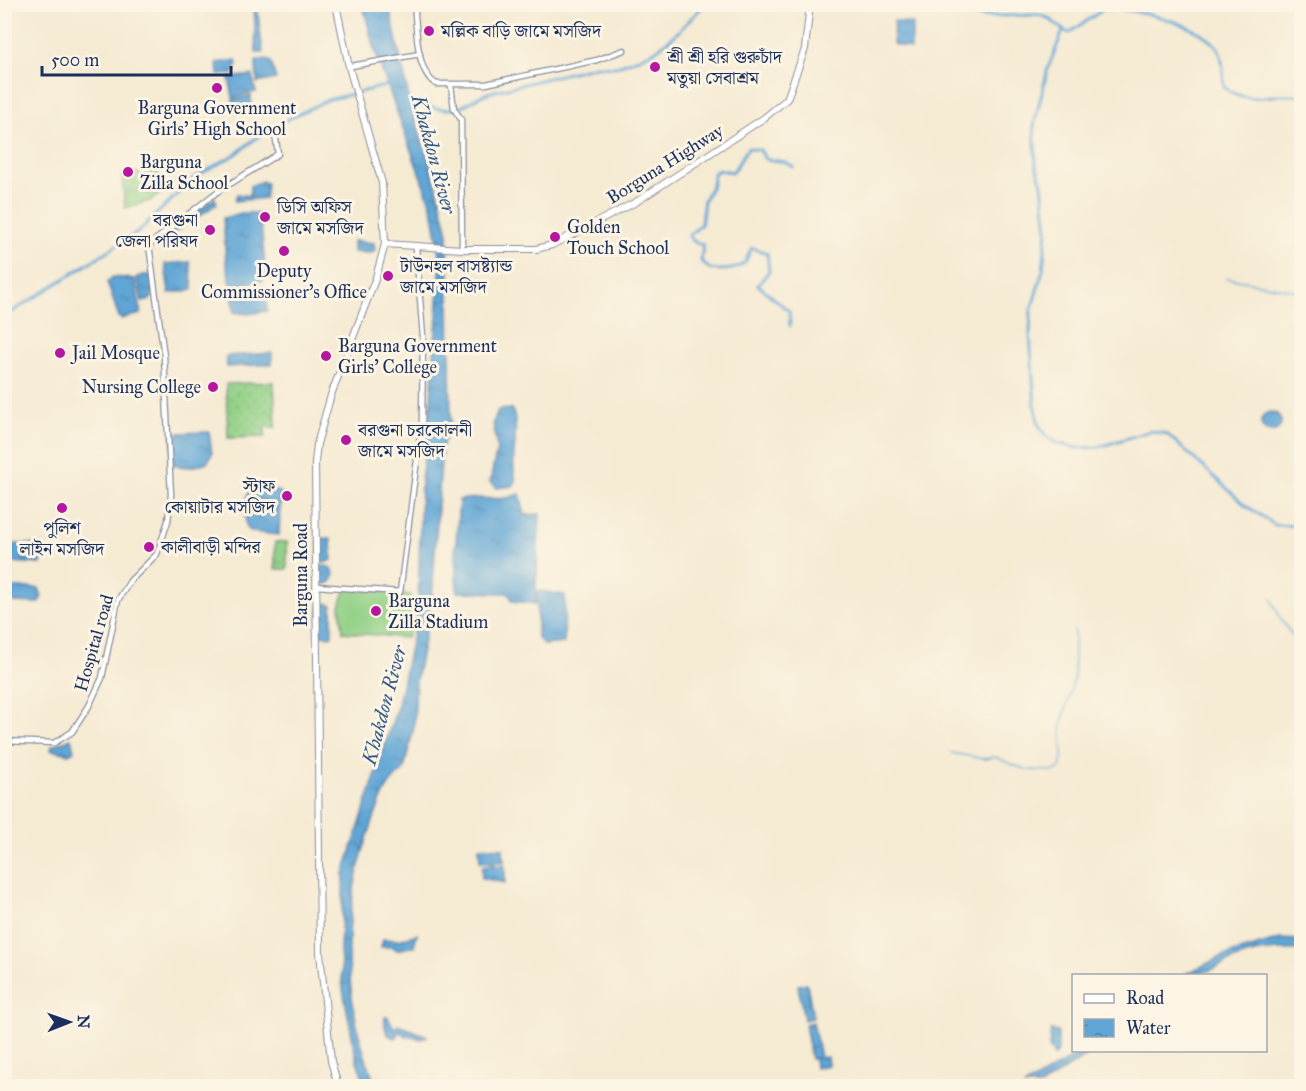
<svg xmlns="http://www.w3.org/2000/svg" width="1306" height="1091" viewBox="0 0 1306 1091" font-family="'IM FELL Great Primer','Noto Serif Bengali',serif">
	<defs>
		<pattern id="grass-tufts" width="24" height="20" patternUnits="userSpaceOnUse" patternTransform="scale(1.5)"><rect width="24" height="20" fill="#92d086"/><path d="M3 7l-1-3M5 7V3M7 7l1-3M15 17l-1-3M17 17v-4M19 17l1-3" fill="none" stroke="#7db376"/></pattern>
		<pattern id="park-dots" width="8" height="8" patternUnits="userSpaceOnUse" patternTransform="scale(1.5)"><rect width="8" height="8" fill="#92d086"/><path d="M2 2h.1M6 6h.1" fill="none" stroke="#7db376" stroke-width="1.8" stroke-linecap="round"/></pattern>
		<pattern id="water-ripples" width="26" height="14" patternUnits="userSpaceOnUse" patternTransform="scale(1.5)"><rect width="26" height="14" fill="#5fa5d5"/><path d="M2 4q2-2 4 0t4 0M15 11q2-2 4 0t4 0" fill="none" stroke="#4e87b0"/></pattern>
	</defs>
	<rect width="100%" height="100%" fill="#fcf5e5"/>
	<filter id="ink" filterUnits="userSpaceOnUse"><feTurbulence type="fractalNoise" baseFrequency=".0167" numOctaves="2"/><feDisplacementMap in="SourceGraphic" scale="12" xChannelSelector="R" yChannelSelector="G"/><feConvolveMatrix kernelMatrix="1 2 1 2 8 2 1 2 1" color-interpolation-filters="sRGB"/></filter>
	<filter id="wash" filterUnits="userSpaceOnUse"><feTurbulence type="fractalNoise" baseFrequency=".008" numOctaves="4" result="noise"/><feDisplacementMap in="SourceGraphic" scale="24" xChannelSelector="R" yChannelSelector="G"/><feGaussianBlur stdDeviation="1.35" result="paint"/><feColorMatrix in="noise" values="0 0 0 0 0 0 0 0 0 0 0 0 0 0 0 0 0 1.4 0 .05"/><feComposite in="paint" operator="in"/></filter>
	<g filter="url(#wash)">
		<rect width="100%" height="100%" fill="#f5ead2"/>
		<rect fill="url(#grass-tufts)" stroke="#568072" stroke-width="1.5" x="275" y="542" width="12" height="27"/>
		<g fill="url(#park-dots)" stroke="#568072" stroke-width="1.5">
			<path d="M158,170L161,193L150,201L125,208L122,175Z"/>
			<path d="M274,382L276,427H265V437L228,438L226,384Z"/>
		</g>
		<path fill="#92d086" stroke="#568072" stroke-width="1.5" d="M346,588L410,595L414,602L407,638L343,632L340,606Z"/>
		<g fill="url(#water-ripples)" stroke="#3d6a9a" stroke-width="1.5">
			<path d="M254,5L257,6L263,53H256Z"/>
			<path d="M363,5H389L410,102L437,187L448,233L451,424L442,447L432,598L416,681L414,727L404,770C385,784 380,802 372,824C340,908 341,1002 376,1086H366L357,1061L343,990L340,950L344,873L398,704L418,609L421,479L429,425L441,261L432,208L373,46Z"/>
			<path d="M894,21L913,24L911,49L893,44Z"/>
			<path d="M265,59L271,62L276,79L257,83L256,61Z"/>
			<path d="M236,60L237,65L233,74L218,75L217,63Z"/>
			<path d="M252,75L256,92L233,98L229,78Z"/>
			<path d="M251,96V105L236,113L233,111V100Z"/>
			<path d="M262,181L267,184L265,198L235,201L237,194L250,196V186Z"/>
			<path d="M215,198L217,204L164,239V235Z"/>
			<path d="M241,213H257L260,216L266,275L263,281L235,285L231,284L226,263L223,218Z"/>
			<path d="M353,241L374,243L375,250L372,253L353,252Z"/>
			<path d="M190,262L193,290L169,293L165,264Z"/>
			<path d="M144,275H151L153,294L150,300L142,302L137,277Z"/>
			<path d="M113,277L135,279L141,314L121,319L119,317L107,282Z"/>
			<path d="M265,287L267,311L248,314L234,312L232,290Z"/>
			<path d="M272,353V364L227,367L226,356Z"/>
			<path d="M512,409C521,431 509,458 516,481L513,486L496,488L490,482L497,449L493,423L498,410Z"/>
			<circle cx="1271" cy="422" r="10"/>
			<path d="M209,432L212,453L208,462L192,467L173,466L172,433Z"/>
			<path d="M252,487L281,492L279,535L252,532L247,528C244,517 244,496 252,487Z"/>
			<path d="M520,494L525,515L540,514L535,604L513,601L508,593L457,592L455,555L459,500C481,495 499,503 520,494Z"/>
			<path d="M325,538L331,539L332,560L324,563L319,560V540Z"/>
			<path d="M12,544L42,545L41,564L11,562Z"/>
			<circle cx="325" cy="575" r="9"/>
			<path d="M5,588H39L42,597L38,603L5,602Z"/>
			<path d="M539,591L565,595L564,643L544,645L537,637V592Z"/>
			<path d="M322,602L332,605V636L320,635L319,611Z"/>
			<path d="M71,738L74,751L69,754L51,750L52,746Z"/>
			<path d="M479,847L503,848L504,862H480Z"/>
			<path d="M490,865L505,866V883L482,878V867Z"/>
			<path d="M417,934L414,946L397,950L393,947H381L383,939L399,940Z"/>
			<path d="M1280,939L1301,940V950C1280,949 1261,950 1241,957C1220,964 1206,976 1183,975L1223,956Z"/>
			<path d="M807,983L813,1018L804,1020L798,985Z"/>
			<path d="M385,1017H388L394,1028L399,1025L427,1036L422,1039L405,1036L400,1031L396,1038C386,1037 384,1027 385,1017Z"/>
			<path d="M813,1022L820,1058L827,1057L828,1065L815,1068L814,1059L818,1058L811,1059L805,1024Z"/>
			<path d="M1051,1030L1058,1032V1051L1054,1056L1049,1047Z"/>
			<path d="M1083,1051H1094L1040,1086H1025Z"/>
		</g>
		<g fill="none" stroke-linecap="round" stroke-linejoin="round">
			<g stroke="#5fa5d5" stroke-width="1.5">
				<path d="M1227,278L1302,292"/>
				<path d="M1271,598L1281,620L1302,648"/>
				<path d="M952,753L984,759L995,757L1026,770L1054,771L1060,768L1063,755L1061,726L1074,679V630"/>
			</g>
			<g stroke="#5fa5d5" stroke-width="3">
				<path d="M936,4C963,23 1008,14 1038,15C1052,16 1057,29 1069,33L1104,9C1132,7 1204,24 1219,50C1224,61 1223,76 1224,87C1250,108 1272,90 1302,96"/>
				<path d="M1063,31L1048,68L1034,125L1036,165L1042,184L1047,231L1043,270L1031,311L1030,334L1035,407L1039,425L1046,436L1057,443L1076,448L1099,447L1150,431L1167,434L1245,505L1275,525L1302,526"/>
				<path d="M410,102C424,105 447,113 461,107C472,102 479,95 491,92L597,66L615,67L639,58L656,50L675,35L705,4"/>
				<path d="M4,317L138,232L195,177L236,154L266,130L327,100L389,85"/>
				<path d="M790,326L789,311L758,285L769,271L767,253L752,248C748,252 748,258 745,262C736,271 720,271 710,269L701,261L703,245L693,241L689,236L701,224L704,200L712,185L714,173L719,170L733,172L748,148L760,150L765,159L785,162L793,167"/>
			</g>
		</g>
	</g>
	<g filter="url(#ink)">
		<g fill="none" stroke-linecap="round" stroke-linejoin="round">
			<defs>
				<g id="minor">
					<path d="M414,4C417,27 415,71 436,84H486L597,60L624,50"/>
					<path d="M351,66L420,54"/>
					<path d="M451,85L454,109L461,119L462,249"/>
					<path d="M316,586L400,592L422,421L423,337L416,248"/>
					<path d="M4,741L54,743L72,732L89,706L102,678L118,600L130,581L157,554L168,521L171,495L164,356L149,245L217,192L278,154L276,140L271,129"/>
				</g>
				<g id="major">
					<path d="M336,4L349,67L382,183L385,244L376,277L331,395L317,444L315,462L320,953L331,1061L338,1086"/>
					<path d="M385,244L462,249H536L552,245L636,202L764,118L787,99L805,49L810,4"/>
				</g>
			</defs>
			<use href="#minor" stroke="#888c98" stroke-width="7"/>
			<use href="#major" stroke="#888c98" stroke-width="8"/>
			<use href="#minor" stroke="#fff" stroke-width="4.5"/>
			<use href="#major" stroke="#fff" stroke-width="6"/>
		</g>
	</g>
	<g fill="#b5179e" stroke="#fcf5e5" stroke-width="2">
		<circle cx="429" cy="31" r="6"/>
		<circle cx="655" cy="67" r="6"/>
		<circle cx="217" cy="88" r="6"/>
		<circle cx="128" cy="172" r="6"/>
		<circle cx="265" cy="217" r="6"/>
		<circle cx="210" cy="230" r="6"/>
		<circle cx="555" cy="237" r="6"/>
		<circle cx="284" cy="251" r="6"/>
		<circle cx="388" cy="276" r="6"/>
		<circle cx="60" cy="353" r="6"/>
		<circle cx="326" cy="356" r="6"/>
		<circle cx="213" cy="387" r="6"/>
		<circle cx="346" cy="440" r="6"/>
		<circle cx="287" cy="496" r="6"/>
		<circle cx="62" cy="508" r="6"/>
		<circle cx="149" cy="547" r="6"/>
		<circle cx="376" cy="611" r="6"/>
	</g>
	<g text-anchor="middle" stroke-width="6" stroke-linejoin="round" paint-order="stroke">
		<g font-size="18" fill="#1b2f5e" stroke="#fcf5e5" text-anchor="start">
			<text x="441" y="37">মল্লিক বাড়ি জামে মসজিদ</text>
			<text x="667" y="63">শ্রী শ্রী হরি গুরুচাঁদ<tspan x="667" dy="21">মতুয়া সেবাশ্রম</tspan></text>
			<text x="217" y="114" text-anchor="middle">Barguna Government<tspan x="217" dy="21">Girls' High School</tspan></text>
			<text x="140" y="168">Barguna<tspan x="140" dy="21">Zilla School</tspan></text>
			<text x="277" y="213">ডিসি অফিস<tspan x="277" dy="21">জামে মসজিদ</tspan></text>
			<text x="198" y="226" text-anchor="end">বরগুনা<tspan x="198" dy="21">জেলা পরিষদ</tspan></text>
			<text x="567" y="233">Golden<tspan x="567" dy="21">Touch School</tspan></text>
			<text x="400" y="272">টাউনহল বাসষ্ট্যান্ড<tspan x="400" dy="21">জামে মসজিদ</tspan></text>
			<text x="284" y="277" text-anchor="middle">Deputy<tspan x="284" dy="21">Commissioner's Office</tspan></text>
			<text x="338" y="352">Barguna Government<tspan x="338" dy="21">Girls' College</tspan></text>
			<text x="72" y="359">Jail Mosque</text>
			<text x="201" y="393" text-anchor="end">Nursing College</text>
			<text x="358" y="436">বরগুনা চরকোলনী<tspan x="358" dy="21">জামে মসজিদ</tspan></text>
			<text x="275" y="492" text-anchor="end">স্টাফ<tspan x="275" dy="21">কোয়াটার মসজিদ</tspan></text>
			<text x="62" y="534" text-anchor="middle">পুলিশ<tspan x="62" dy="21">লাইন মসজিদ</tspan></text>
			<text x="161" y="553">কালীবাড়ী মন্দির</text>
			<text x="388" y="607">Barguna<tspan x="388" dy="21">Zilla Stadium</tspan></text>
		</g>
		<g font-size="18" fill="#1b2f5e" stroke="#fcf5e5">
			<text transform="translate(665 164) rotate(-32)" y="6">Borguna Highway</text>
			<text transform="translate(301 575) rotate(-90)" y="6">Barguna Road</text>
			<text transform="translate(94 643) rotate(-74)" y="6">Hospital road</text>
		</g>
		<g font-size="20" font-style="italic" fill="#335888" stroke="#fcf5e5">
			<text transform="translate(434 154) rotate(75)" y="7">Khakdon River</text>
			<text transform="translate(384 705) rotate(-75)" y="7">Khakdon River</text>
		</g>
	</g>
	<rect width="1306" height="1091" fill="none" stroke="#fcf5e5" stroke-width="24"/>
	<rect x="1072" y="974" width="195" height="78" fill="#fcf5e5" stroke="#a2a6af" stroke-width="1.5"/>
	<rect x="1084" y="994" width="30" height="9" fill="#ffffff" stroke="#a2a6af" stroke-width="1.5"/>
	<text x="1126" y="1004" font-size="18" fill="#1b2f5e">Road</text>
	<rect x="1084" y="1019" width="30" height="18" fill="url(#water-ripples)" stroke="#a2a6af" stroke-width="1.5"/>
	<text x="1126" y="1034" font-size="18" fill="#1b2f5e">Water</text>
	<g transform="translate(69 1022) rotate(89)" stroke="#fcf5e5" stroke-width="4.5" paint-order="stroke">
	<path d="M0-4.5L10 22L0 15L-10 22Z" fill="#1b2f5e"/>
	<text y="-9" font-size="16" font-weight="bold" text-anchor="middle" fill="#1b2f5e">N</text>
	</g>
	<path d="M42 66v9h189v-9" fill="none" stroke="#1b2f5e" stroke-width="3"/>
	<text x="51" y="66" font-size="18" fill="#1b2f5e" stroke="#fcf5e5" stroke-width="4.5" paint-order="stroke">500 m</text>
</svg>
